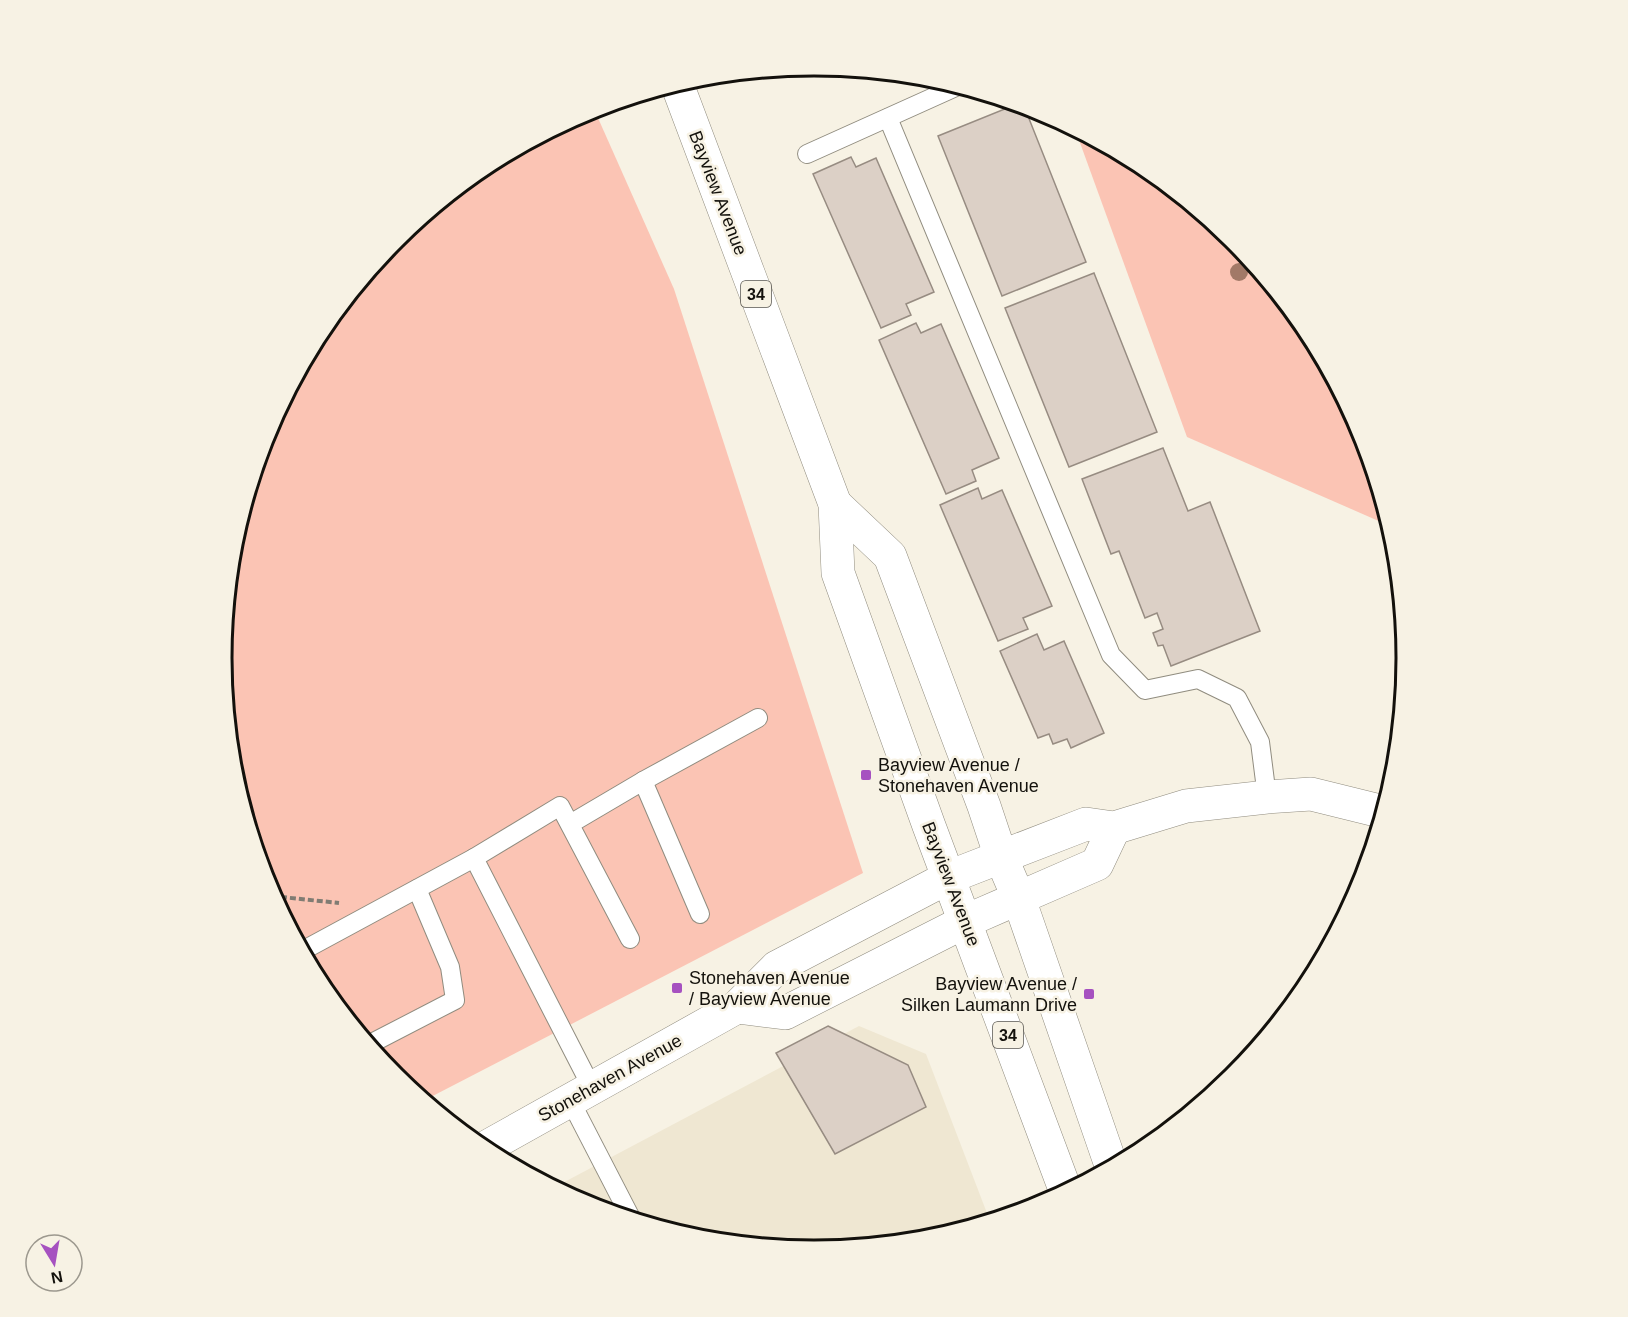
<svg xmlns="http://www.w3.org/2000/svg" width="1628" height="1317" viewBox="0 0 1628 1317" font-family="Arial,sans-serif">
	<rect width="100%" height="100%" fill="#f7f2e4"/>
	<path fill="#efe7d2" d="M859,1026L926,1054L990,1221L929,1240L814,1251L698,1240L587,1206L553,1188Z"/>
	<g fill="#fbc4b4">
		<path d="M594,109L674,289L863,873L423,1101L395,1077L321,987L266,885L233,774L222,658L233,543L267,431L322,329L395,239L485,166Z"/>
		<path d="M1075,129L1143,166L1233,240L1307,330L1362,432L1390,526L1187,437Z"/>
	</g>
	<g fill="#dcd0c6" stroke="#978c82" stroke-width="1.5">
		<path d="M1017,104L1024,106L1086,262L1002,296L938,136Z"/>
		<path d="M851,157L856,167L876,158L934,292L906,304L911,315L881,328L813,174Z"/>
		<path d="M1094,273L1157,432L1069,467L1005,308Z"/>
		<path d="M916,323L921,333L941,324L999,458L972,470L976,481L946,494L879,340Z"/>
		<path d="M1163,448L1188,511L1210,502L1260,631L1171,666L1163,645L1158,646L1153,633L1163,629L1157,613L1145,618L1119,551L1111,554L1082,479Z"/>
		<path d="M978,488L982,499L1002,490L1052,606L1023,618L1028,629L998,641L940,505Z"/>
		<path d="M1037,634L1044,650L1064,641L1104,733L1071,748L1067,739L1053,744L1049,734L1038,738L1000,651Z"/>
		<path d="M828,1026L908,1065L926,1107L835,1154L776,1053Z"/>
	</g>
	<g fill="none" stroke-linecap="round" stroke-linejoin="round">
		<defs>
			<g id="lane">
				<path d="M888,118L1111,655L1145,690L1198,679L1237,698L1260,742L1267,797"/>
				<path d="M807,154L958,86"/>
				<path d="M643,781L758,718"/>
				<path d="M570,824L643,781L700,914"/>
				<path d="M474,858L592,1088"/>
				<path d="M302,951L474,858L560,806L630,939"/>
				<path d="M368,1045L455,1000L450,967L417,889"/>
				<path d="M570,1100L632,1220"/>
			</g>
			<g id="street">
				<path d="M949,877L1086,824L1114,828L1186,806L1267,797L1311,794L1384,812"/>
				<path d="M966,921L1097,864L1114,828"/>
			</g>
			<g id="secondary">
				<path d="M737,1007L785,1013L966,921"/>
				<path d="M483,1149L737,1007L777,967L949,877"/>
			</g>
			<g id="primary">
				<path d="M677,84L835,504L838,573L929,826L1066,1192"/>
				<path d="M835,504L890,556L984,806L1001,857L1019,899L1112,1168"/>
			</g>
		</defs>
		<use href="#lane" stroke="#908c7f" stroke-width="20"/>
		<use href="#street" stroke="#908c7f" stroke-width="34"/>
		<use href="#secondary" stroke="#908c7f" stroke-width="34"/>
		<use href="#primary" stroke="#908c7f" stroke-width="34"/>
		<path stroke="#807c73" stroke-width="4" stroke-dasharray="6 3" stroke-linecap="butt" d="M272,896L339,903"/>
		<use href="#lane" stroke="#fff" stroke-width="18"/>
		<use href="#street" stroke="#fff" stroke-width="33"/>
		<use href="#secondary" stroke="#fff" stroke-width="33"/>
		<use href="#primary" stroke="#fff" stroke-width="33"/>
	</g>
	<circle fill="#a27967" cx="1239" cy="272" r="9"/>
	<g fill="#a651c0" stroke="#f7f2e4" stroke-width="2">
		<rect x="860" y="769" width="12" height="12" rx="3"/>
		<rect x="671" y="982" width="12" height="12" rx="3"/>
		<rect x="1083" y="988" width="12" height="12" rx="3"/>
	</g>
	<g text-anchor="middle" stroke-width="5" stroke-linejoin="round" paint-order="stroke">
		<g fill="#f7f2e4" stroke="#57544d" stroke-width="1.5">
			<rect x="741" y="281" width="30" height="26" rx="4.5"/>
			<rect x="993" y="1022" width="30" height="26" rx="4.5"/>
		</g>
		<g font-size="16" font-weight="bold" fill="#13110c">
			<text x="756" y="300">34</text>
			<text x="1008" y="1041">34</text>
		</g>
		<g font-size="18" fill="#13110c" stroke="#f7f2e4">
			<text transform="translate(718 193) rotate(69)" y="6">Bayview Avenue</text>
			<text transform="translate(951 884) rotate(69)" y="6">Bayview Avenue</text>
			<text transform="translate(610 1078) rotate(-29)" y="6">Stonehaven Avenue</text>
		</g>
		<g font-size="18" fill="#13110c" stroke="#f7f2e4" text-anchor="start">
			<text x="878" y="771">Bayview Avenue /<tspan x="878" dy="21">Stonehaven Avenue</tspan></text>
			<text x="689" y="984">Stonehaven Avenue<tspan x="689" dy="21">/ Bayview Avenue</tspan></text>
			<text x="1077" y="990" text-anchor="end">Bayview Avenue /<tspan x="1077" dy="21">Silken Laumann Drive</tspan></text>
		</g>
	</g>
	<path d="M0 0H1628V1317H0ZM232 658a582 582 0 1 1 1164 0a582 582 0 1 1-1164 0Z" fill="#f7f2e4" fill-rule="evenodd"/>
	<path fill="none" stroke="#13110c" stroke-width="3" d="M232 658a582 582 0 1 1 1164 0a582 582 0 1 1-1164 0Z"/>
	<g transform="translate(54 1263) rotate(169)"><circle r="28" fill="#f7f2e4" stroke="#9c988e" stroke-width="1.5"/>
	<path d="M0-4.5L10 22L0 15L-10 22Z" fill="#a651c0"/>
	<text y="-9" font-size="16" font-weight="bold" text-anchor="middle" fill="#13110c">N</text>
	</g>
</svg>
